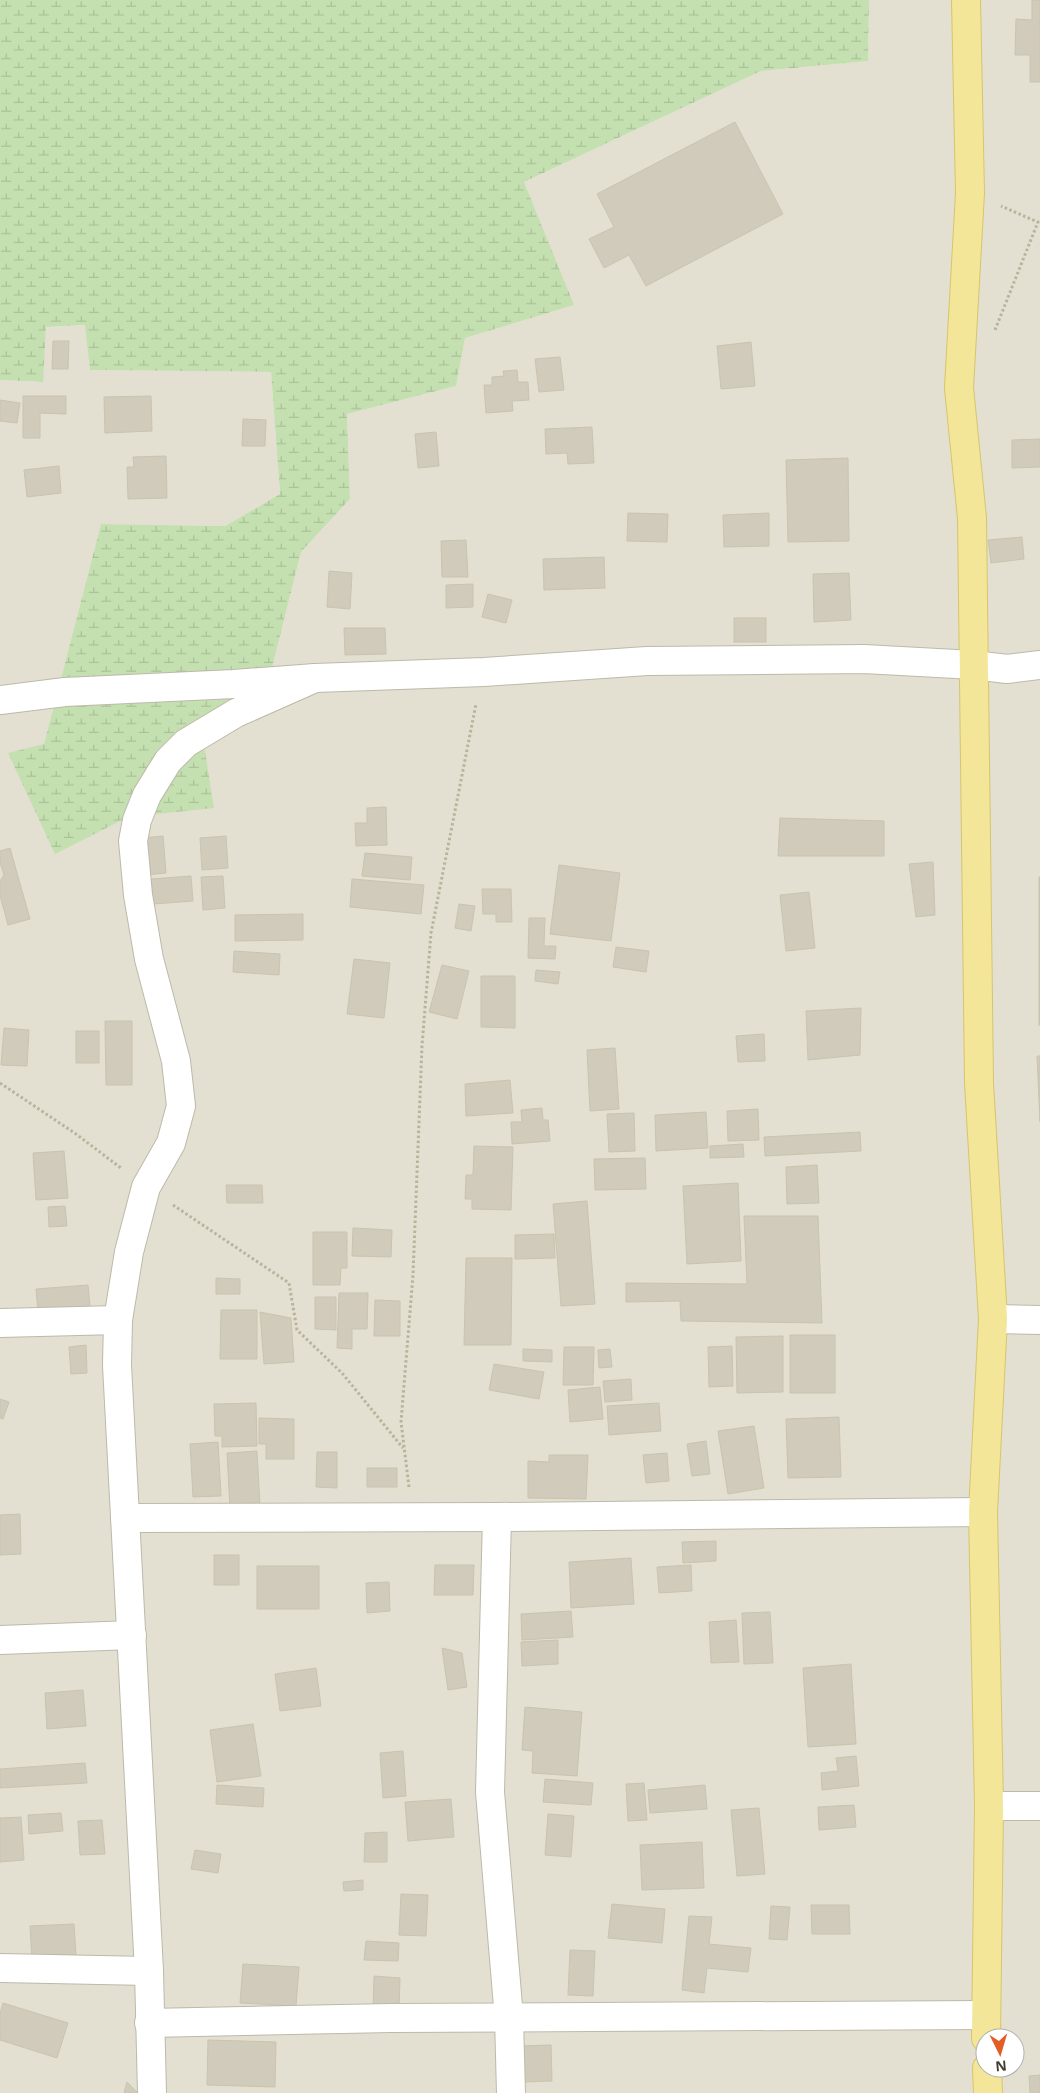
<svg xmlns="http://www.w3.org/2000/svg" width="1040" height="2093" viewBox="0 0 1040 2093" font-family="'Noto Sans',sans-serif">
	<defs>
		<pattern id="wetland-marsh" width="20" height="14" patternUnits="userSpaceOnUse" patternTransform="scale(1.25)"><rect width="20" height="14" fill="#c4e0b0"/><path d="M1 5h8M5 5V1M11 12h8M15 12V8" fill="none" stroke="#aac198"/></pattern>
	</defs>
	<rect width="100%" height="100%" fill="#f0eee4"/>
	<path fill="#e3e0d2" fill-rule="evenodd" d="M869,0H1040V2093H0V380L42,382L46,327L86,325L90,370L271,372L280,494L225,526L101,524L44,744L200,718L268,684L301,552L350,499L347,414L456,386L465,338L573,305L524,182L761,71L868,61ZM985,2038H1015V2068H985Z"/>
	<path fill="url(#wetland-marsh)" d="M0,0H869L868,61L761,71L524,182L574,305L465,338L456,386L347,414L350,499L301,552L268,684L200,719L214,808L128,817L55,854L8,753L44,744L101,524L225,526L280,494L271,372L90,370L85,325L46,327L43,382L0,380Z"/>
	<g fill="#d0cbba" stroke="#cac3ae">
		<path d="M1032,0H1040V82H1030V55H1015L1016,19L1032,20Z"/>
		<path d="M735,122L783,214L646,286L629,255L604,268L589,239L614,227L597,194Z"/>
		<path d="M53,341H69L68,369H52Z"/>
		<path d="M751,342L755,386L721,389L717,346Z"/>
		<path d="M560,357L564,390L539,392L535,359Z"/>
		<path d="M517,370L518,382H528L529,400L512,401L513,411L486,413L484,385H492V377L504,376L503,371Z"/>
		<path d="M23,396H66V414L40,413V438H23Z"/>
		<path d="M151,396L152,431L105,433L104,397Z"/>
		<path d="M0,400L20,403L17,423L0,421Z"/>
		<path d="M243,419L266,420L265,446H242Z"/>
		<path d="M592,427L594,463L568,464L567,453L546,454L545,429Z"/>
		<path d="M436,432L439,466L418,468L415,434Z"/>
		<path d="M1040,439V467L1012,468V440Z"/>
		<path d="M166,456L167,498L128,499L127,467H134L133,457Z"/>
		<path d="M848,458L849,541L788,542L786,460Z"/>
		<path d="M59,466L61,493L27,497L24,470Z"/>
		<path d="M628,513L668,514L667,542L627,541Z"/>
		<path d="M769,513V546L724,547L723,515Z"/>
		<path d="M1022,537L1024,559L991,563L988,540Z"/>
		<path d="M466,540L468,577H442L441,541Z"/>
		<path d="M604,557L605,588L544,590L543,559Z"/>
		<path d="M329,571L352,573L350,609L327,607Z"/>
		<path d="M849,573L851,620L814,622L813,574Z"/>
		<path d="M473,584V607L446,608V585Z"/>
		<path d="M488,594L512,600L506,623L482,617Z"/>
		<rect x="734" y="618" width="32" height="24"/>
		<path d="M344,628H385L386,654L345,655Z"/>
		<path d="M386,807L387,845L356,846L355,823H367V808Z"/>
		<path d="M780,818L884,821V856H778Z"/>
		<path d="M163,836L166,873L146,875L142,838Z"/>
		<path d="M226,836L228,868L202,870L200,838Z"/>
		<path d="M10,848L30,919L8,925L0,895V881L4,875L0,862V851Z"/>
		<path d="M365,853L412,857L410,880L362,876Z"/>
		<path d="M933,862L935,915L916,917L909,864Z"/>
		<path d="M559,865L620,873L611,941L550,934Z"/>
		<path d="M191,876L193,901L153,904L151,879Z"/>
		<path d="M223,876L225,908L203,910L201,877Z"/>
		<rect x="1039" y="877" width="1" height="148"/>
		<path d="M352,879L424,885L421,914L350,907Z"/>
		<path d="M482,889H511L512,922H496V914H483Z"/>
		<path d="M809,892L815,948L786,951L780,895Z"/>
		<path d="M459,904L475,906L471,931L455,928Z"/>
		<path d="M303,914V940L235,941V915Z"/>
		<path d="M529,918H545L544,946H556L555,959L528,958Z"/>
		<path d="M616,947L649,951L646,972L613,967Z"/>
		<path d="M234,951L280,954L279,975L233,972Z"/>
		<path d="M354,959L390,963L384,1018L347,1014Z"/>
		<path d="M442,965L469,971L457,1019L429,1012Z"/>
		<path d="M536,970L560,972L558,984L535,981Z"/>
		<path d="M481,976H515V1028L481,1027Z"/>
		<path d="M861,1008L860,1055L808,1060L806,1011Z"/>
		<path d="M105,1021H132V1085H106Z"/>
		<path d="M4,1028L29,1030L27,1066L1,1065Z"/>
		<rect x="76" y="1031" width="23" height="32"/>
		<path d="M764,1034L765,1061L738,1062L736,1036Z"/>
		<path d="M615,1048L619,1109L590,1111L587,1050Z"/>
		<path d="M1037,1056H1040V1122Z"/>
		<path d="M510,1080L513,1113L466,1116L465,1084Z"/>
		<path d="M542,1108L543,1120H548L550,1141L512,1144L511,1122H522L521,1110Z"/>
		<path d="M758,1109L759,1140L728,1141L727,1111Z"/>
		<path d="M706,1112L708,1148L656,1151L655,1115Z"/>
		<path d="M634,1113L635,1151L609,1152L607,1114Z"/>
		<path d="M860,1132L861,1151L765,1156L764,1137Z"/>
		<path d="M743,1144L744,1157L710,1158V1146Z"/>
		<path d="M474,1146L513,1147L511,1210L472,1209V1199H465L466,1175H473Z"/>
		<path d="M64,1151L68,1198L36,1200L33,1153Z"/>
		<path d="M645,1158L646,1189L595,1190L594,1159Z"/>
		<path d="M817,1165L819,1203L787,1204L786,1167Z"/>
		<path d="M738,1183L741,1261L687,1264L683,1186Z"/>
		<path d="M226,1185H262L263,1203H227Z"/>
		<path d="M587,1201L595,1304L561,1306L553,1204Z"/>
		<path d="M65,1206L67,1226L49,1227L48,1207Z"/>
		<path d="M744,1216H818L822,1323L681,1321L680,1301L626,1302V1283L747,1284Z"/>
		<path d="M353,1228L392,1230L391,1257L352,1256Z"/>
		<path d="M313,1232H347V1268H341L340,1285H313Z"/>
		<path d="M554,1234L555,1258L515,1259V1235Z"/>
		<path d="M466,1258H512L511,1345H464Z"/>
		<path d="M216,1278L240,1279V1294H216Z"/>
		<path d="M88,1285L90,1306L38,1311L36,1289Z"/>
		<path d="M339,1293H368L367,1329H352V1349L337,1348Z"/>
		<path d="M315,1297H336V1330L315,1329Z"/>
		<path d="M375,1300L400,1301V1336H374Z"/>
		<path d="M221,1310H257V1359H220Z"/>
		<path d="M260,1312L291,1318L294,1362L264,1364Z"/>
		<rect x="790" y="1335" width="45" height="58"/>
		<path d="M783,1336V1392L737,1393L736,1337Z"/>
		<path d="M86,1345L87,1373L71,1374L69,1347Z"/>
		<path d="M732,1346L733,1386L709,1387L708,1347Z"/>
		<path d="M564,1347H594L593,1385H563Z"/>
		<path d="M523,1349L552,1350V1362L523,1361Z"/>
		<path d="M610,1349L612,1367L599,1368L598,1350Z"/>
		<path d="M494,1364L544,1372L539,1399L489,1390Z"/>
		<path d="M631,1379L632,1400L605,1402L603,1381Z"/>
		<path d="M600,1387L603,1419L570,1422L568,1390Z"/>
		<path d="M0,1399L9,1402L3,1419L0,1418Z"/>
		<path d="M256,1403L257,1446L222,1447V1436H215L214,1404Z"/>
		<path d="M659,1403L661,1431L609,1435L607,1406Z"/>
		<path d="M839,1417L841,1477L788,1478L786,1419Z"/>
		<path d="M259,1418L294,1419V1459H266V1444H259Z"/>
		<path d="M754,1426L764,1488L728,1494L718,1431Z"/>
		<path d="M706,1441L710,1474L692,1476L687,1444Z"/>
		<path d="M218,1442L221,1496L193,1497L190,1444Z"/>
		<path d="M257,1451L260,1507L230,1508L227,1453Z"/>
		<path d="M317,1452H337V1488L316,1487Z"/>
		<path d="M667,1453L669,1481L646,1483L643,1455Z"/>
		<path d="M549,1455H588L586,1499L528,1498V1461L549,1462Z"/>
		<rect x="367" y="1468" width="30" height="19"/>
		<path d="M20,1514L21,1554L0,1555V1515Z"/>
		<path d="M716,1541V1561L683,1563L682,1542Z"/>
		<rect x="214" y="1555" width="25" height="30"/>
		<path d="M631,1558L634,1604L571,1608L569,1562Z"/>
		<path d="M435,1565H474L473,1595H434Z"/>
		<path d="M691,1565L692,1591L659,1593L657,1567Z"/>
		<rect x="257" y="1566" width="62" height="43"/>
		<path d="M389,1582L390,1611L367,1613L366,1583Z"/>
		<path d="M571,1611L573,1637L522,1640L521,1614Z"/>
		<path d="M770,1612L773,1663L744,1664L742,1613Z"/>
		<path d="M736,1620L739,1662L711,1663L709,1622Z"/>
		<path d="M558,1640V1664L522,1666L521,1642Z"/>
		<path d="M442,1648L462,1653L467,1687L448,1690Z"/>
		<path d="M851,1664L856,1744L808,1747L803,1668Z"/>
		<path d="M316,1668L321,1706L280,1711L275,1674Z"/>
		<path d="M83,1690L86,1726L47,1729L45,1693Z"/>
		<path d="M525,1707L582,1712L577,1776L532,1773L533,1751L522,1750Z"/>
		<path d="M253,1724L261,1776L217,1782L210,1730Z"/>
		<path d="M403,1751L406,1796L383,1798L380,1753Z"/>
		<path d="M856,1756L859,1786L822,1790L821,1773L838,1771L836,1758Z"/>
		<path d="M85,1763L87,1783L0,1788V1769Z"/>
		<path d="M545,1779L593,1783L591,1805L543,1802Z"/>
		<path d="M644,1783L647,1820L628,1821L626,1784Z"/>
		<path d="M217,1785L264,1788L263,1807L216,1804Z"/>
		<path d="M705,1785L707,1809L650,1813L648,1790Z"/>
		<path d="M451,1799L454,1837L408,1841L405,1802Z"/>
		<path d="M854,1805L856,1827L819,1830L818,1807Z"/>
		<path d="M759,1808L765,1874L737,1876L731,1810Z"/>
		<path d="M61,1813L63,1831L29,1834L28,1815Z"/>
		<path d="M548,1814L574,1816L571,1857L545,1855Z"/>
		<path d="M21,1817L24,1860L0,1862V1818Z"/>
		<path d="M102,1820L105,1854L80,1855L78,1821Z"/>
		<path d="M387,1832V1862H364L365,1833Z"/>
		<path d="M702,1842L704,1888L642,1890L640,1845Z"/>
		<path d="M195,1850L221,1854L218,1873L191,1869Z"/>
		<path d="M363,1880V1890L344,1891L343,1882Z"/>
		<path d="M401,1894L428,1895L426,1936L399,1935Z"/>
		<path d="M612,1904L665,1909L662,1943L608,1938Z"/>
		<path d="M811,1905H849L850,1934H812Z"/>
		<path d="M771,1906L790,1907L787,1940L769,1939Z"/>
		<path d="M689,1916L712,1917L709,1944L751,1948L748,1972L707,1968L704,1993L682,1990Z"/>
		<path d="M74,1924L76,1956L32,1959L30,1926Z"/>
		<path d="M366,1941L399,1943L398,1961L364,1960Z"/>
		<path d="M570,1950L595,1951L593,1996L568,1995Z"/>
		<path d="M243,1964L299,1967L296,2006L240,2003Z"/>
		<path d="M374,1976L400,1978L399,2010H373Z"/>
		<path d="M3,2003L68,2023L57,2058L0,2040V2014Z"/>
		<path d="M208,2040L276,2042L275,2087L207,2085Z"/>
		<path d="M551,2045L552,2081L523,2082L521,2046Z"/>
		<path d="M1040,2075V2093H1030L1029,2076Z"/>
		<path d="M127,2082L138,2093H124Z"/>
	</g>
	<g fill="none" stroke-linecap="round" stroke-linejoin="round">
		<defs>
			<g id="minor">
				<path d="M0,700L65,692L234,684L315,678L484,672L647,661L864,659L974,665L1007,669L1040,665"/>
				<path d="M993,1319L1040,1320"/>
				<path d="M0,1323L118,1320"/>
				<path d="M497,1517L490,1792L509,2018L511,2093"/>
				<path d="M125,1518L497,1517L983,1512"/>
				<path d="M0,1640L132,1635"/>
				<path d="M989,1806H1040"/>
				<path d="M0,1968L149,1971"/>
				<path d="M149,2023L391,2018L985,2015"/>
				<path d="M152,2093L149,1971L117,1365L118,1320L129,1252L146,1187L171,1143L181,1106L176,1061L149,959L138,895L133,841L137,820L147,795L168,761L186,743L236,713L315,678"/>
			</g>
			<g id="primary">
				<path d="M966,0L970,193L959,388L972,518L979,1083L993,1319L983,1512L989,1806L986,2038"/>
				<path d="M987,2068L988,2093"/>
			</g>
		</defs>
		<use href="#minor" stroke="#bdb9aa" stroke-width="30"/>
		<use href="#primary" stroke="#d6c56b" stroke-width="30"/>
		<g stroke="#bab39a" stroke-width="3" stroke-dasharray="2.5 2.5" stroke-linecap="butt">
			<path d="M995,330L1038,222L1001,206"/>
			<path d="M0,1083L76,1134L121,1168"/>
			<path d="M173,1205L289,1283L297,1330L342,1373L403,1448"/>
			<path d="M409,1487L401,1422L413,1275L422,1046L431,933L476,704"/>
		</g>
		<use href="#minor" stroke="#fff" stroke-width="28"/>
		<use href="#primary" stroke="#f3e699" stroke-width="28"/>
	</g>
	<g transform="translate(1000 2053) rotate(175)"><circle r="24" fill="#ffffff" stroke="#b3b2ae"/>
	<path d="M0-4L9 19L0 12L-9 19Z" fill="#e35e27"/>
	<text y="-8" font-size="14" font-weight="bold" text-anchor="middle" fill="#413e34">N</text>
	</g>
</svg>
